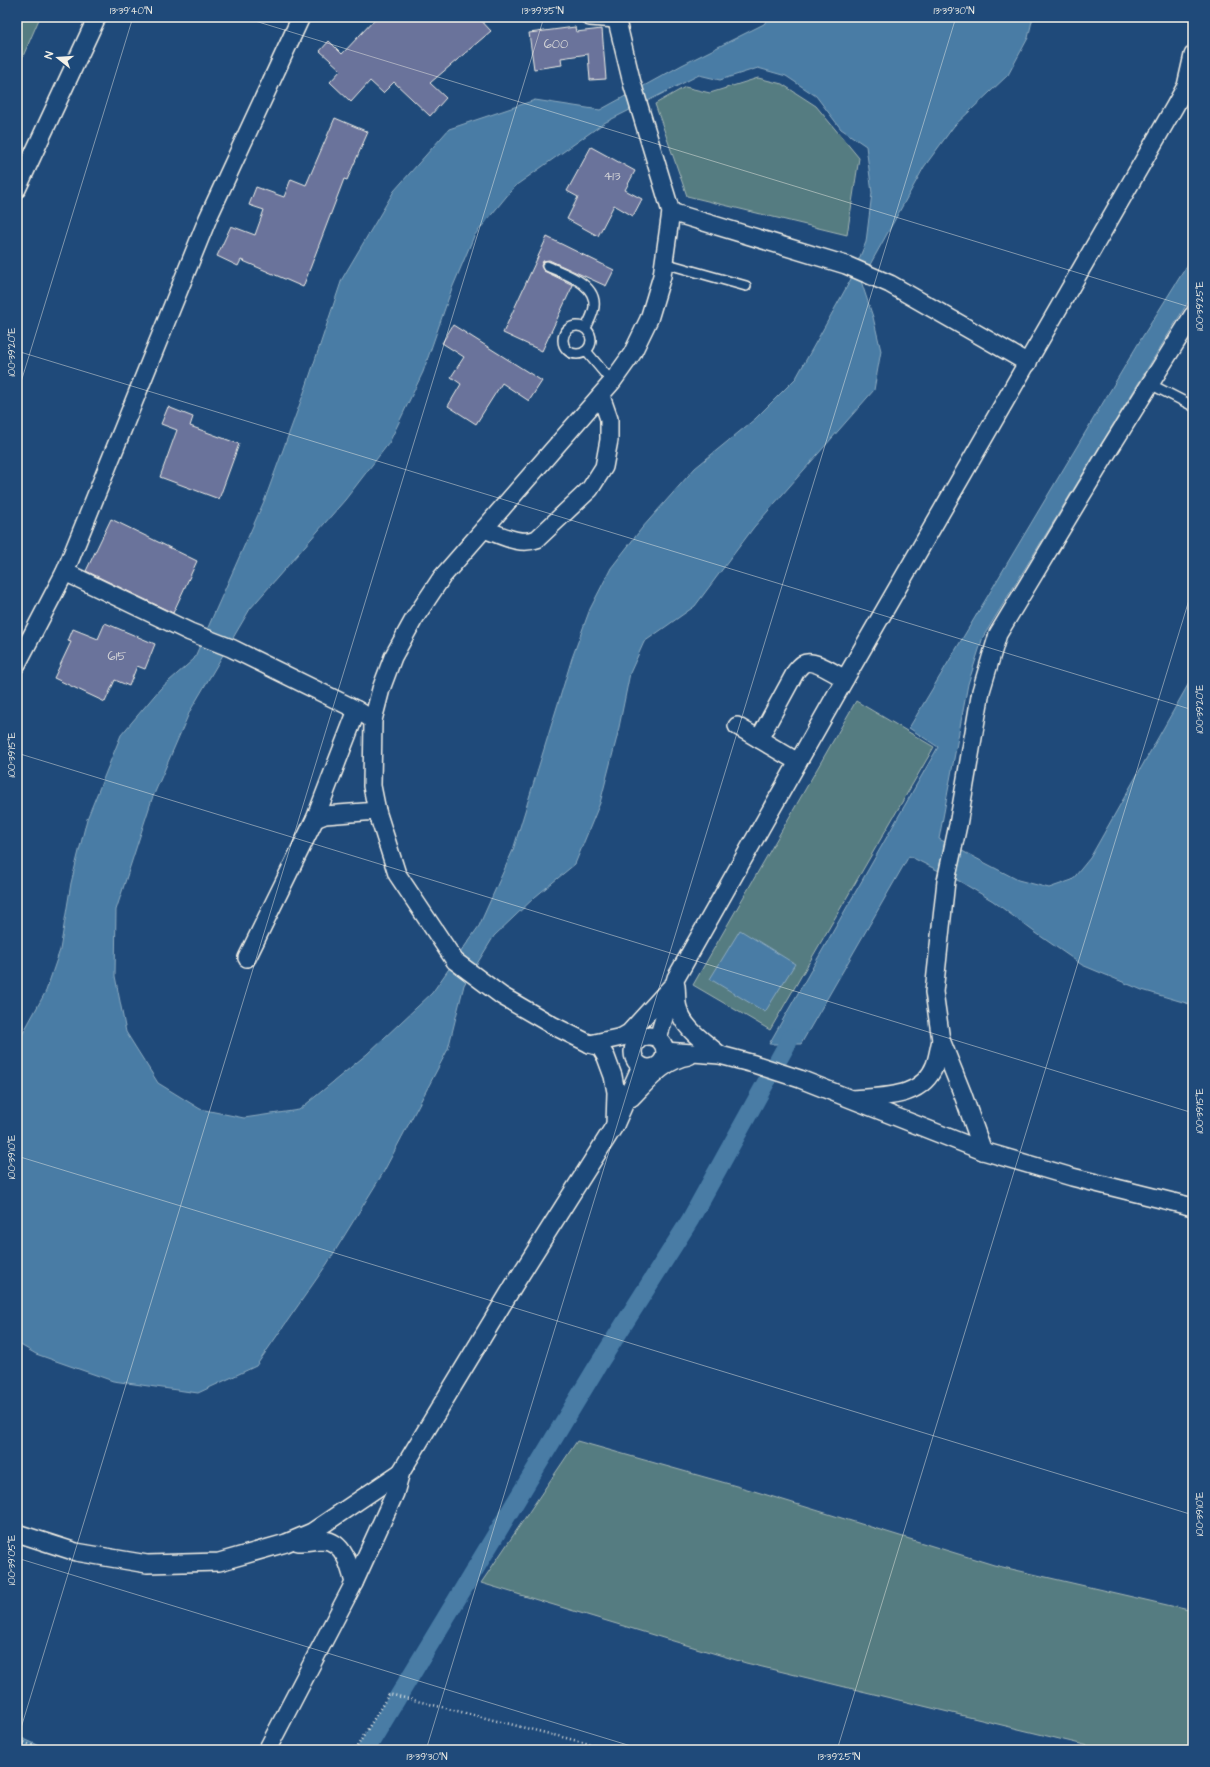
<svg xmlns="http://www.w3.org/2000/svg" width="1210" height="1767" viewBox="0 0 1210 1767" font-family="'Architects Daughter',sans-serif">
	<rect width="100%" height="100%" fill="#1f4a7a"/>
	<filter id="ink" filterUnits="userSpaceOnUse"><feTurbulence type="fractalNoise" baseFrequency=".025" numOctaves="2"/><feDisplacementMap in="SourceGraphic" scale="8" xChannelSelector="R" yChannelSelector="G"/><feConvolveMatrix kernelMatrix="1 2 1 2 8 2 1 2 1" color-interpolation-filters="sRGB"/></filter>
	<g filter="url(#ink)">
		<g fill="#557b81" stroke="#a4b6b4">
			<path d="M17,17H40L17,70Z"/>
			<path d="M758,78L782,84L816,106L859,158L847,235L687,196L655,104L685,87L710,93Z"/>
			<path d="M856,701L934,747L770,1030L693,985Z"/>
			<path d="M577,1441L754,1491L994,1565L1193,1611V1750H1105L746,1663L481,1583Z"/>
		</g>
		<g fill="#487ca5" stroke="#8dabc0" fill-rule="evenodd">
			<path d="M769,17H1033L1028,38L1008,75L954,126L924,167L861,281L873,317L881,351L874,390L754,527L695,606L644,642L630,673L617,737L600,803L575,864L535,897L494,936L464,985L448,1049L383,1173L327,1264L256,1366L198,1393L113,1381L36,1354L17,1343V1044L46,991L60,950L71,883L87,819L121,735L160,689L194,659L265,499L306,387L342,279L394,191L449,129L535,100L600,110L682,65L764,24ZM758,68L786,76L816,96L841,129L866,146L872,193L866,242L850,281L796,378L755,419L695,468L642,528L611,568L590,609L572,658L513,850L479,926L432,993L367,1054L299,1110L244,1118L200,1109L158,1083L126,1032L115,976L116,910L152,799L190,711L250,609L345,500L389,443L423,372L451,291L474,236L515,186L604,123L699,75L720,80Z"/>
			<path d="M1193,256V294L983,637L968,684L939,839L1018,880L1049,888L1072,880L1090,858L1193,676V1005L1142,990L1082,965L1033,931L993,901L961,882L909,856L801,1044H769L938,747L909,728L1141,339Z"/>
			<path d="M740,930L795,964L765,1012L710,979Z"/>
			<path d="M17,1736L49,1750H17Z"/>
		</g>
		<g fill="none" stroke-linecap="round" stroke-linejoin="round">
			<path stroke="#487ca5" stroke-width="18" d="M366,1750L598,1365L690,1220L791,1037"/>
		</g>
		<g fill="#6a739b" stroke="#f4f1e8">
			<path d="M377,17H478L491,31L430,83L446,98L430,116L394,82L383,93L370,81L351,102L330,82L341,70L320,51L329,41L342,54Z"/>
			<path d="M575,27L576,32L602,29L606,79L590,80L588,54L561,58L562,65L534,69L529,33Z"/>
			<path d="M335,118L368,132L347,180L344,179L303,287L241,260L238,266L217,256L231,226L255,235L264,210L249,205L256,187L284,197L291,179L306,185Z"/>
			<path d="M591,147L635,171L625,190L642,199L633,216L614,205L598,236L567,219L578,197L567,191Z"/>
			<path d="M547,237L614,270L606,286L549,260L543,261L541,266L544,271L573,285L542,351L503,333Z"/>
			<path d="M453,325L542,381L529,401L502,383L476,424L448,406L461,384L451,377L464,357L442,343Z"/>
			<path d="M168,407L193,417L190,426L239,444L219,499L160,477L177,430L161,424Z"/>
			<path d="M111,519L197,561L173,613L86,571Z"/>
			<path d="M105,623L155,644L145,669L137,666L129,686L115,680L105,702L54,678L71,642L68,641L73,629L98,639Z"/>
		</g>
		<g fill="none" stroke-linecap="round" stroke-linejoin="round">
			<defs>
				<g id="lane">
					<path d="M664,263L746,286"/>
					<path d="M547,266C564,274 597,283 594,307C593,315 589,321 586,328"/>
					<circle cx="577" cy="340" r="14"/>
					<path d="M586,351L612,382"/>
					<path d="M1150,384L1193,406"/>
				</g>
				<g id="street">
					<path d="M590,17L616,19"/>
					<path d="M17,189L97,17"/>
					<path d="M671,212L846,265L890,284L1028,363"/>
					<path d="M484,529C501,535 520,546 537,539L590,489L604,467L609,440V419L601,396"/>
					<path d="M65,572L190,632L231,648L357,710L373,720"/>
					<path d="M17,664L65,572L208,218L301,17"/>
					<path d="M737,726L798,762"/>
					<path d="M759,739L796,671C798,669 801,665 803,664C813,658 835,674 845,679"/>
					<path d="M315,819L325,815L377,811"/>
					<path d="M247,958L315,819L357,710"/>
					<path d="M676,986C677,993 676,1002 678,1008C684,1030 704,1041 720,1055"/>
					<circle cx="649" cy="1052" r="16"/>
					<path d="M658,1038L676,978L845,679L1175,106L1186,86L1193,55"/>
					<path d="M590,1044L622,1037L629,1033L671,987"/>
					<path d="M665,1051L720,1055L754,1064L800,1079L983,1151L1072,1177L1193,1207"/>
					<path d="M631,1098C649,1080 664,1060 689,1056"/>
					<path d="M853,1099C883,1096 922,1099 935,1065C938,1057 939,1048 941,1040"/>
					<path d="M615,1125L616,1092L613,1076L606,1057L600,1047L590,1044L552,1025L502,996L455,961L397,874L377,811L372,786L373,720L381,689L393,657L414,619L442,577L612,382L632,354L649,319L662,276L671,212L632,83L616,17"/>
					<path d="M983,1151L963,1095L941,1040L934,992L946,881L958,825L981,691L998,634L1107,453L1193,315"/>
					<path d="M17,1533L76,1552L147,1564L219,1562L286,1543L312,1532L401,1472"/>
					<path d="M354,1583L395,1493L401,1472L514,1285L615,1125L641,1066"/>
					<path d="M267,1750L354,1583C350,1567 344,1541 323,1540C315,1540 307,1542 298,1542"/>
				</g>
			</defs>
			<use href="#lane" stroke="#f4f1e8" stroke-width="12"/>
			<use href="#street" stroke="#f4f1e8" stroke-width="20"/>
			<g stroke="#f4f1e8" stroke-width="2.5" stroke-dasharray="1 3" stroke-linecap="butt">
				<path d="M17,1739L42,1750"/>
				<path d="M355,1750L389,1694L614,1750"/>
			</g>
			<use href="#lane" stroke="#1f4a7a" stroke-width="9"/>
			<use href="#street" stroke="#1f4a7a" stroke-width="17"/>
		</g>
	</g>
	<path fill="none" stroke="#f4f1e8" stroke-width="1" stroke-opacity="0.45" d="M242,17L1193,308M17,351L1193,710M17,395L133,17M17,753L1193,1113M17,1156L1193,1515M17,1558L644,1750M17,1741L544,17M426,1750L956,17M837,1750L1193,587"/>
	<g text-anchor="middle" stroke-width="3.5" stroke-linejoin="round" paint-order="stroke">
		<g font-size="13" fill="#d2d2d5">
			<text x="556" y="48">600</text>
			<text x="612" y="180">413</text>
			<text x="117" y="660">615</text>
		</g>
	</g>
	<rect width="1210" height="1767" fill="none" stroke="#1f4a7a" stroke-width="44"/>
	<g transform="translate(58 58) rotate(287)" stroke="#1f4a7a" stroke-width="3" paint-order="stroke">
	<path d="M0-3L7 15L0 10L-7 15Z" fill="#f4f1e8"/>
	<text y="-6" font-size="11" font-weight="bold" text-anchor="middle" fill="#f4f1e8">N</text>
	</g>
	<rect x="22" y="22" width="1166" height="1723" fill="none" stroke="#f4f1e8" stroke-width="1.5"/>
	<g font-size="10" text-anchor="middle" fill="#f4f1e8">
		<text x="131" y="14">13°39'40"N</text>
		<text x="543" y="14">13°39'35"N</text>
		<text x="954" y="14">13°39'30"N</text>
		<text transform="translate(1199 306) rotate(-90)" y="4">100°39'25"E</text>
		<text transform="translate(11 352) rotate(-90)" y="4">100°39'20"E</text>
		<text transform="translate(1199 709) rotate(-90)" y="4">100°39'20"E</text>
		<text transform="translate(11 755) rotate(-90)" y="4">100°39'15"E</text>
		<text transform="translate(1199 1111) rotate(-90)" y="4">100°39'15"E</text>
		<text transform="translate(11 1157) rotate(-90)" y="4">100°39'10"E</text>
		<text transform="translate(1199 1514) rotate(-90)" y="4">100°39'10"E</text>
		<text transform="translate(11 1560) rotate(-90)" y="4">100°39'05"E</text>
		<text x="427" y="1760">13°39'30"N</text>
		<text x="839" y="1760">13°39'25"N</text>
	</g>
</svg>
